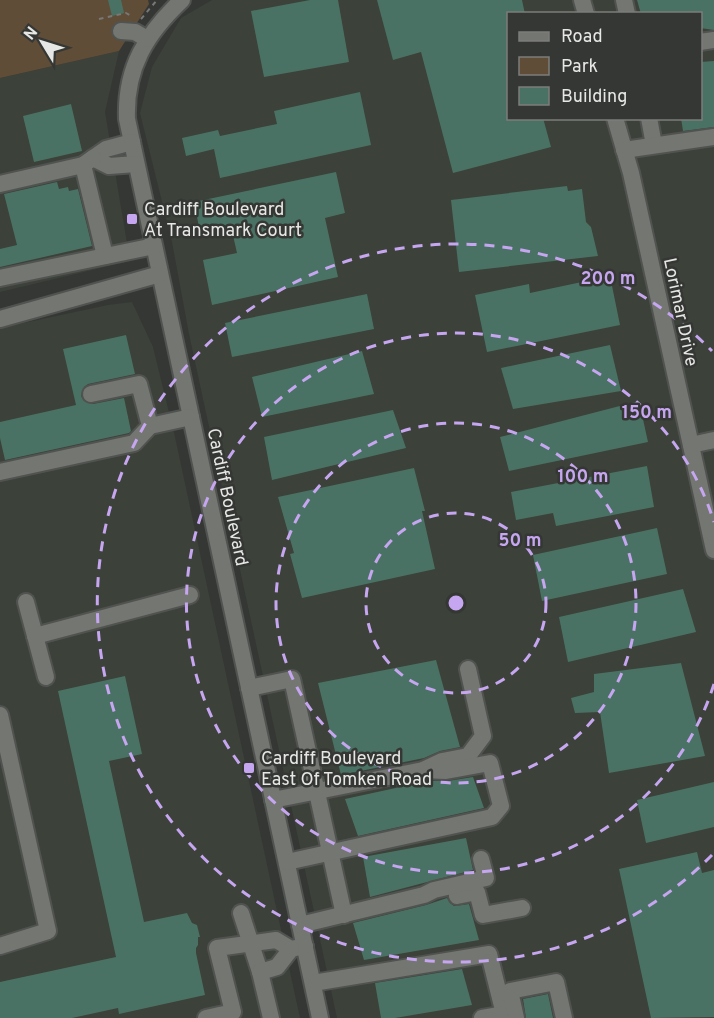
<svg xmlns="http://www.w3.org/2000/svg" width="714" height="1018" viewBox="0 0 714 1018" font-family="Overpass,sans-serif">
	<rect width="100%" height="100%" fill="#353734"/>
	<g fill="#3c413a" fill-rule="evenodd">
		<path d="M212,0H714V1018H337L189,334L172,242L140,113L152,67L181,18ZM508,14H700V118H508Z"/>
		<path d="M119,51L105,112L130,261L0,292V78Z"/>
		<path d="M132,302L153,347L175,437L300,1018H0V328L108,305Z"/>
	</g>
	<path fill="#604d38" d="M0,0H148L149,4L119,51L0,78Z"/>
	<g fill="#497264">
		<path d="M108,0H121L124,13L112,16Z"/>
		<path d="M310,0H338L349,62L264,77L251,11Z"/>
		<path d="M377,0H522L525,14H508V118H543L551,147L453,173L421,52L393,60Z"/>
		<path d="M637,0H714V30L700,28V14H641Z"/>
		<path d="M714,61V127L683,131L681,118H700V62Z"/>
		<path d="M360,92L371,145L220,178L214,149L186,156L182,138L218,130L220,136L277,124L274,111Z"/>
		<path d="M71,104L82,151L34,162L23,116Z"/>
		<path d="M336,172L345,213L325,218L338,277L212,305L203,260L237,253L232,231L201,237L194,202Z"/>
		<path d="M57,182L59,189L68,187L69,191L78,189L92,246L0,267V249L17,245L4,194Z"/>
		<path d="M567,186L568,191L582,189L586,222L591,227L598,256L459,272L451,200Z"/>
		<path d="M610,276L620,325L487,352L475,295L529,284L530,293Z"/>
		<path d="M367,294L374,329L232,357L225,323Z"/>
		<path d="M126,335L135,374L88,384L84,387L81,396L84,401L93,404L124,398L131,431L129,433L5,460L0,438V422L76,405L63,349Z"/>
		<path d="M610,345L621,391L513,409L501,368Z"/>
		<path d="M362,351L374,394L262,417L252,377Z"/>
		<path d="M639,401L648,442L509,471L500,437Z"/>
		<path d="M393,410L406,448L272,480L264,437Z"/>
		<path d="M647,466L654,507L556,526L553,513L516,520L511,492Z"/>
		<path d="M414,468L425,511H422L435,569L302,598L290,554L294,553L278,497Z"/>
		<path d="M657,528L667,574L542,601L533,555Z"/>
		<path d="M683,589L696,632L568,662L559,617Z"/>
		<path d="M436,660L460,747L440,751L424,758L341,775L318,683Z"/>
		<path d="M681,663L705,756L609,773L600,712L575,713L571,698L594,692V674Z"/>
		<path d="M125,676L142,754L109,761L144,922L187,913L192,923L197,925L200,937H198V945L196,948V953L205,995L119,1014L118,1008L72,1018H0V982L116,957L58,691Z"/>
		<path d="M473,777L484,808L358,836L345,799L428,781H448Z"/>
		<path d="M714,782V827L646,843L637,800Z"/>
		<path d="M466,838L473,870L370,897L363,857Z"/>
		<path d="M697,852L702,873L714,870V1017L651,1018L619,869Z"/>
		<path d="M447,898L450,903L454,906L469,904L479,940L364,960L353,923L426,905Z"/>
		<path d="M462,969L472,1005L395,1018H381L375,983Z"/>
		<path d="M548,994L553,1018H526L523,999Z"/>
	</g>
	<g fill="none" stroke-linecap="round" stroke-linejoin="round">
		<defs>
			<g id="minor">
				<path d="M182,0C146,34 125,68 127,119L320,1018"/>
				<path d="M582,0L586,14"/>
				<path d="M624,0L627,14"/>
				<path d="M121,31L135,32L147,39"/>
				<path d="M700,42L714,40"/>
				<path d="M615,118L631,173L714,550"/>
				<path d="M649,118L654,145"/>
				<path d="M132,142L106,149L93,158L109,166L136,164"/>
				<path d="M624,150L714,137"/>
				<path d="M83,165L105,256"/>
				<path d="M0,184L83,165L93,158"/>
				<path d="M0,278L154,246"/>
				<path d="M0,319L160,274"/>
				<path d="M91,394L139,384L150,426"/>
				<path d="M691,445L714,440"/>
				<path d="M0,472L134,443L150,426L191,417"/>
				<path d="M26,602L46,677"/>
				<path d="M35,636L190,595"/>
				<path d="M249,688L292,679L344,915"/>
				<path d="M0,715L48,931L0,946"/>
				<path d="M273,800L423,770L442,761L468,756L483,736L468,669"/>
				<path d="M287,862L492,817L501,806L490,763L446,771L423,770"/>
				<path d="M457,896L477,892L483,915L522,908"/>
				<path d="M241,913L260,972"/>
				<path d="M300,925L424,895L434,890L486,878L481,859"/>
				<path d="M313,983L489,954L504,1014"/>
				<path d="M206,1018L233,1012L217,948L276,940L291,949L305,946"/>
				<path d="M271,1018L260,972L277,967L291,949"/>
				<path d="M482,1018L505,1014L506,1018"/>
				<path d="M516,1018L510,991L556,982L564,1018"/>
			</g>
		</defs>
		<use href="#minor" stroke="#515350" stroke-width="20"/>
		<g stroke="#787977" stroke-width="2" stroke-dasharray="4.5 4.5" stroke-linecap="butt">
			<path d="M99,19L126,13L133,17"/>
			<path d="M141,19L157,0"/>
		</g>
		<use href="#minor" stroke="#747672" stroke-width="16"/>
	</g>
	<g fill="none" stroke="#c6a6f0" stroke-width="3" stroke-dasharray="10 8">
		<circle cx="456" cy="603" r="90"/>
		<circle cx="456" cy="603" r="180"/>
		<path d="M714 684A270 270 0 1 1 714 522"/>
		<path d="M712 855A359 359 0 1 1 712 351"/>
	</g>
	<g fill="#c6a6f0" stroke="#353734" stroke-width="2">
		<rect x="126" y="213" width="12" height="12" rx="3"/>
		<rect x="243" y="762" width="12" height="12" rx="3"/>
	</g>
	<g text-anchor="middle" stroke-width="5" stroke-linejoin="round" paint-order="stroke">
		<g font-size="18" fill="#e7e8e6" stroke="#353734" text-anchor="start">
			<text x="144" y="215">Cardiff Boulevard<tspan x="144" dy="21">At Transmark Court</tspan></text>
			<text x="261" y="764">Cardiff Boulevard<tspan x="261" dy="21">East Of Tomken Road</tspan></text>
		</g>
		<g font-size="18" fill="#e7e8e6" stroke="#353734">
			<text transform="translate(681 312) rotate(78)" y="6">Lorimar Drive</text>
			<text transform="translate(228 497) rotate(78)" y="6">Cardiff Boulevard</text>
		</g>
	</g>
	<circle cx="456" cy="603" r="9" fill="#c6a6f0" stroke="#353734" stroke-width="3"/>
	<g font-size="18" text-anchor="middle" font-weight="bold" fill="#c6a6f0" stroke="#353734" stroke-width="5" stroke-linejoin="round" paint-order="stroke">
		<text x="608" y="284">200 m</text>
		<text x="647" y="418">150 m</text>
		<text x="583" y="482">100 m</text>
		<text x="520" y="546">50 m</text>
	</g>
	<rect x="507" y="12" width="195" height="108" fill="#353734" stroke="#7c7e7b" stroke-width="1.5"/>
	<rect x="519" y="32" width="30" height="9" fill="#747672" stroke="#7c7e7b" stroke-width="1.5"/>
	<text x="561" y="42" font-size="18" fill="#e7e8e6">Road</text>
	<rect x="519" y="57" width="30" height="18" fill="#604d38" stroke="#7c7e7b" stroke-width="1.5"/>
	<text x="561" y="72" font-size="18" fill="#e7e8e6">Park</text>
	<rect x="519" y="87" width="30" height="18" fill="#497264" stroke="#7c7e7b" stroke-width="1.5"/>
	<text x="561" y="102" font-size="18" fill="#e7e8e6">Building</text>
	<g transform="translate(42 42) rotate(308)" stroke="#353734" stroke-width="4.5" paint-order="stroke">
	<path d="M0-4.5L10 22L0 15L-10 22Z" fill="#e7e8e6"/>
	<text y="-9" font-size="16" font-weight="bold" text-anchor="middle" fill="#e7e8e6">N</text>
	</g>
</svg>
